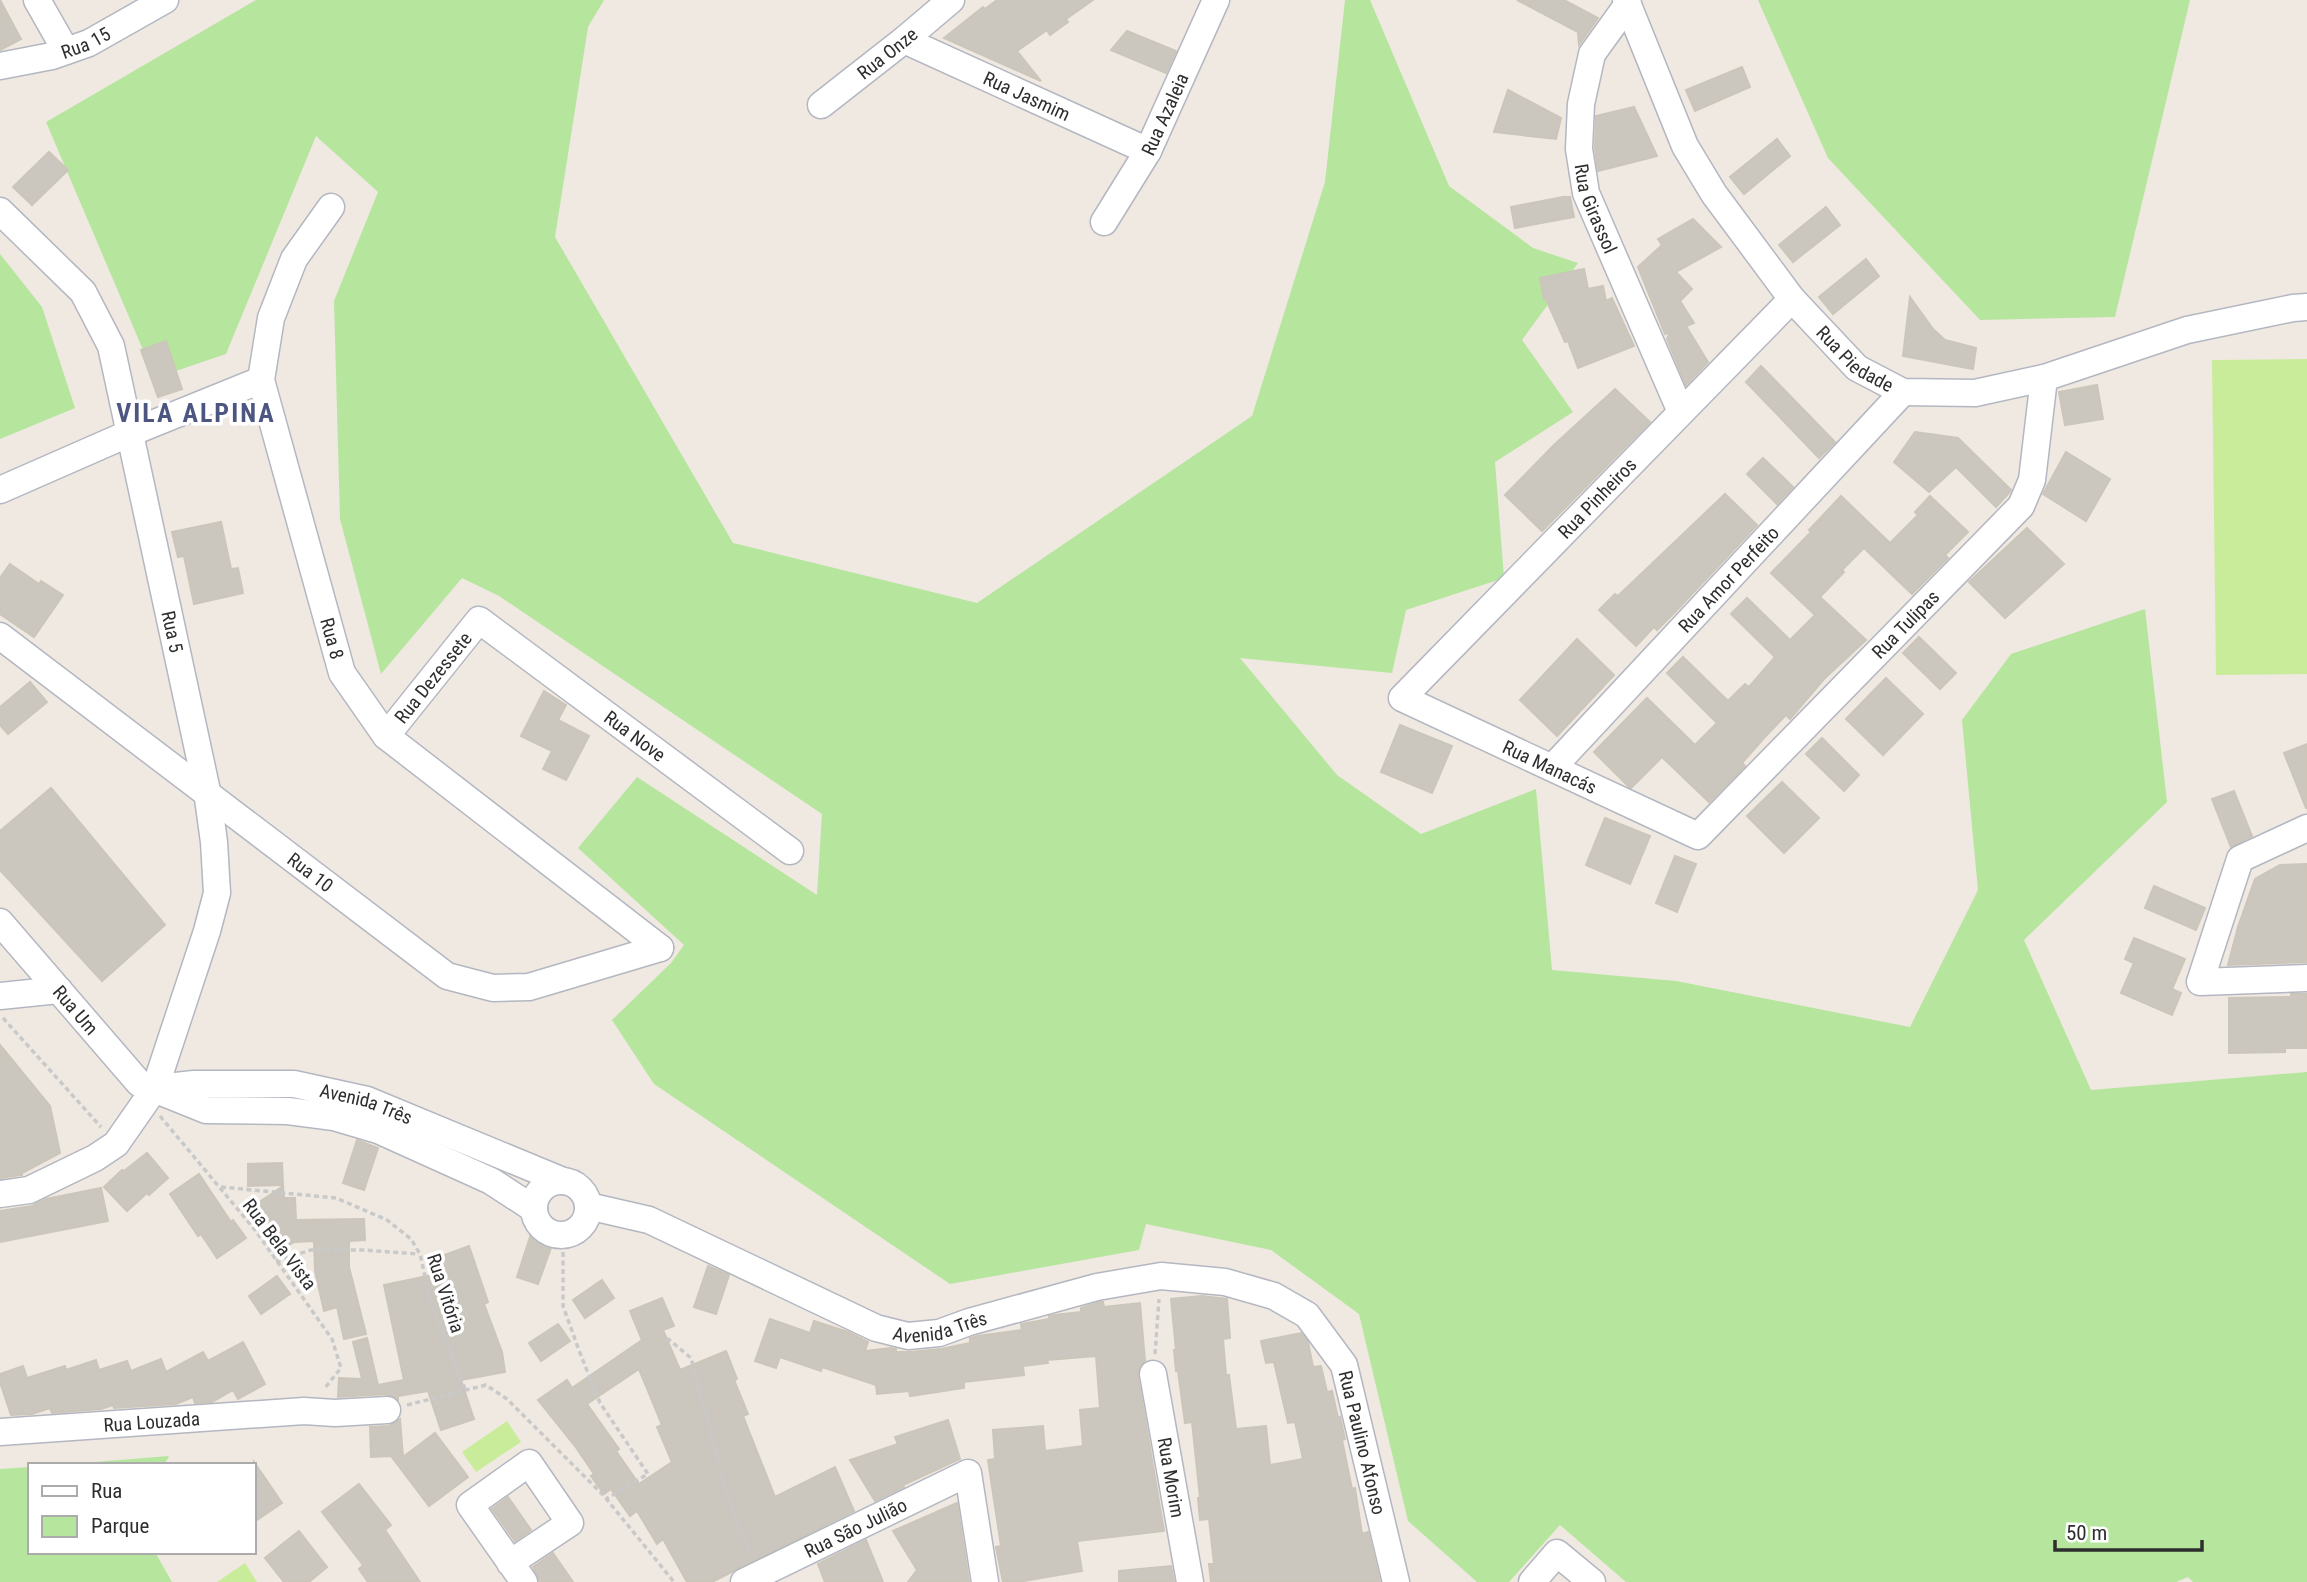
<svg xmlns="http://www.w3.org/2000/svg" width="2307" height="1582" viewBox="0 0 2307 1582" font-family="'Roboto Condensed',sans-serif">
	<rect width="100%" height="100%" fill="#efe9e1"/>
	<g fill="#b6e59e">
		<path d="M256,0H604L588,27L555,237L733,543L977,603L1252,416L1325,182L1345,0H1370L1449,186L1533,248L1578,263L1522,340L1573,412L1495,462L1504,578L1406,610L1392,673L1240,658L1337,775L1421,834L1536,789L1552,970L1676,981L1910,1027L1978,890L1962,720L2011,654L2145,609L2167,802L2024,940L2091,1090L2307,1072V1582H2193L2188,1577L2176,1582H1626L1560,1525L1509,1582H1477L1408,1521L1359,1314L1271,1250L1146,1224L1139,1250L950,1284L654,1084L612,1020L671,963L684,945L578,848L637,777L817,895L822,814L499,596L462,578L381,674L340,519L334,301L378,192L316,136L226,354L155,378L46,122Z"/>
		<path d="M1758,0H2190L2115,317L1980,320L1828,158Z"/>
		<path d="M0,254L42,307L75,408L0,439Z"/>
		<path d="M169,1456L164,1465H57Z"/>
		<path d="M30,1467V1552H155L172,1582H0V1469Z"/>
	</g>
	<g fill="#c9ec9a">
		<path d="M2307,359V674L2216,675L2212,360Z"/>
		<path d="M507,1421L521,1442L476,1472L462,1452Z"/>
		<path d="M245,1563L257,1582H217Z"/>
	</g>
	<g fill="#cbc7bf" stroke="#cbc5ba" stroke-width="2" fill-rule="evenodd">
		<path d="M0,0L21,39L0,50Z"/>
		<path d="M997,0H1093L1066,19L1068,22L1050,35L1047,30L1017,51L1041,81L944,38L983,7L985,9Z"/>
		<path d="M1517,0H1564L1598,18L1579,45L1578,32Z"/>
		<path d="M1127,31L1176,51L1166,73L1111,50Z"/>
		<path d="M1742,67L1750,87L1695,111L1686,90Z"/>
		<path d="M1508,90L1561,118L1556,139L1494,132Z"/>
		<path d="M1634,107L1657,156L1598,171L1595,148L1596,116Z"/>
		<path d="M1777,139L1790,156L1744,194L1730,177Z"/>
		<path d="M49,152L68,170L32,205L13,187Z"/>
		<path d="M1563,197H1570L1574,217L1515,228L1511,207Z"/>
		<path d="M1826,207L1840,225L1793,262L1779,245Z"/>
		<path d="M1693,219L1721,247L1676,272L1692,289L1680,301L1694,323L1686,326L1708,362L1686,385L1667,339L1670,332L1665,334L1638,267L1662,245L1658,239Z"/>
		<path d="M1866,259L1879,276L1833,314L1819,297Z"/>
		<path d="M1584,269L1588,289L1603,286L1606,301L1612,298L1634,346L1578,368L1568,341L1565,342L1546,299H1544L1540,278Z"/>
		<path d="M1910,297L1933,329L1945,340L1976,348L1973,369L1903,356Z"/>
		<path d="M166,341L182,389L158,397L141,350Z"/>
		<path d="M1761,366L1835,442L1819,458L1746,382Z"/>
		<path d="M2097,385L2103,419L2065,425L2059,392Z"/>
		<path d="M1615,389L1650,422L1542,531L1505,495L1555,444Z"/>
		<path d="M1915,432L1958,438L2011,490L2009,493L1996,507L1956,467L1929,492L1894,462Z"/>
		<path d="M2066,452L2110,479L2086,521L2043,494Z"/>
		<path d="M1763,458L1793,487L1777,504L1747,474Z"/>
		<path d="M1725,494L1757,525L1675,612L1657,630L1654,627L1636,646L1599,610L1615,594L1618,596Z"/>
		<path d="M1841,496L1890,543L1918,515L1915,512L1930,496L1968,532L1945,555L1948,558L1912,594L1864,548L1842,570L1844,572L1820,597L1866,640L1824,679L1790,719L1786,715L1764,738L1742,763L1745,766L1709,802L1662,757L1631,788L1629,787L1594,752L1647,698L1695,745L1717,723L1667,673L1683,657L1728,701L1745,684L1749,687L1775,657L1731,614L1747,598L1790,640L1815,615L1771,573L1811,532L1809,530Z"/>
		<path d="M221,522L231,569L238,568L243,593L194,604L184,556L178,557L172,532Z"/>
		<path d="M2027,528L2064,564L2005,618L1969,582Z"/>
		<path d="M10,564L39,584L41,581L63,595L34,637L0,614V578Z"/>
		<path d="M1919,637L1956,673L1940,689L1903,653Z"/>
		<path d="M1577,639L1614,675L1557,736L1520,700Z"/>
		<path d="M1886,678L1923,714L1883,755L1846,719Z"/>
		<path d="M30,682L47,702L8,734L0,725V707Z"/>
		<path d="M544,691L566,705L558,720L589,736L566,780L543,769L552,751L521,736Z"/>
		<path d="M1400,725L1452,746L1432,793L1381,772Z"/>
		<path d="M1822,738L1859,775L1844,791L1806,754Z"/>
		<path d="M2307,744V808H2306L2284,753Z"/>
		<path d="M1782,782L1819,818L1784,853L1747,816Z"/>
		<path d="M51,788L165,925L102,981L0,870V831Z"/>
		<path d="M2234,791L2252,836L2231,847L2212,799Z"/>
		<path d="M1605,818L1650,836L1630,884L1586,865Z"/>
		<path d="M1675,856L1696,864L1677,912L1656,903Z"/>
		<path d="M2307,864V962L2228,965L2238,927L2255,879L2280,865Z"/>
		<path d="M2154,886L2205,908L2196,930L2145,908Z"/>
		<path d="M2134,938L2185,959L2172,989L2181,993L2172,1015L2121,993L2134,963L2125,959Z"/>
		<path d="M2291,994H2307V1048H2285V1052L2229,1053V998L2291,997Z"/>
		<path d="M0,1045L50,1106L60,1153L22,1173V1175L0,1178Z"/>
		<path d="M357,1140L378,1148L364,1190L343,1183Z"/>
		<path d="M147,1153L168,1178L149,1195L147,1193L127,1211L104,1187L122,1170L124,1171Z"/>
		<path d="M282,1163L283,1185L248,1186V1164Z"/>
		<path d="M199,1174L231,1222L233,1220L246,1238L217,1258L201,1234L198,1236L170,1194Z"/>
		<path d="M283,1186L284,1198H295L296,1220L364,1219L365,1240L349,1241V1267L366,1334L344,1339L337,1307L324,1311L315,1271L314,1241L294,1242L275,1252L261,1222V1201Z"/>
		<path d="M101,1188L108,1221L0,1242V1211L32,1206L46,1199Z"/>
		<path d="M531,1234L553,1242L538,1284L517,1277Z"/>
		<path d="M469,1246L488,1302L484,1304L502,1352L505,1372L461,1380L474,1419L441,1430L428,1391L398,1396V1400L386,1394L338,1397L339,1378L362,1379L353,1342L367,1338L378,1385L404,1380L384,1285L442,1273L436,1258Z"/>
		<path d="M708,1266L729,1275L716,1314L694,1307Z"/>
		<path d="M277,1276L290,1294L261,1314L249,1296Z"/>
		<path d="M602,1280L614,1298L585,1318L573,1300Z"/>
		<path d="M1202,1296L1227,1299L1230,1338L1223,1339L1226,1375H1229L1236,1429L1266,1426L1270,1465L1303,1459L1295,1422L1288,1423L1274,1362L1266,1363L1261,1341L1301,1333L1308,1342L1313,1367L1321,1366L1327,1392L1332,1391L1338,1418L1340,1417L1345,1439L1342,1440L1352,1489L1355,1488L1362,1534L1368,1532L1380,1582H1211L1209,1564H1214L1209,1519L1200,1520L1198,1498H1200L1192,1422L1185,1423L1178,1371H1176L1174,1350H1176L1171,1299Z"/>
		<path d="M662,1298L674,1326L663,1330L680,1370L726,1351L737,1379L734,1380L748,1414L743,1416L775,1497L835,1467L854,1511L712,1582H687L663,1539L657,1544L637,1511L630,1516L611,1489L604,1494L591,1476L594,1474L575,1446L538,1400L567,1380L572,1388L642,1340L630,1311ZM639,1369L662,1425L657,1427L672,1462L639,1484L616,1451L619,1449L587,1404Z"/>
		<path d="M1100,1302H1103L1104,1307L1140,1303L1145,1361L1139,1368L1138,1377L1164,1531L1077,1541L1082,1571L1018,1582H1003L996,1547L1001,1546L988,1460L995,1459L993,1430L1043,1426L1045,1451L1083,1446L1080,1410L1100,1408L1096,1356L1047,1360L1048,1363L1023,1366L1024,1375L964,1382V1388L910,1396L909,1391L877,1394L876,1385L822,1367L821,1371L780,1357L776,1368L755,1361L770,1319L810,1333L814,1321L848,1332L868,1342L865,1351L891,1348L896,1349V1352H910L941,1349L970,1343V1338L978,1336L1022,1330L1021,1324L1049,1319V1316L1055,1315L1081,1312V1308Z"/>
		<path d="M558,1324L570,1341L541,1361L529,1343Z"/>
		<path d="M243,1342L265,1384L238,1399L233,1390L212,1402L195,1403L193,1397L176,1404L114,1408L113,1405L101,1409L52,1413L50,1408L32,1414L11,1415L0,1382V1374L23,1366L27,1378L65,1366L66,1370L96,1360L99,1370L127,1361L131,1371L161,1359L166,1372L203,1352L208,1361Z"/>
		<path d="M400,1419L403,1457L435,1433L468,1477L429,1506L391,1456L371,1457L370,1427L389,1426Z"/>
		<path d="M948,1420L960,1459L903,1485L904,1487L875,1501L850,1460L898,1444L895,1437Z"/>
		<path d="M254,1462L282,1503L254,1522Z"/>
		<path d="M359,1484L391,1525L385,1530L420,1582H368L359,1569L363,1565L322,1512Z"/>
		<path d="M508,1497L531,1530L515,1541L492,1509Z"/>
		<path d="M957,1503L969,1582H908L917,1570L893,1531Z"/>
		<path d="M299,1531L327,1567L309,1582H284L265,1558Z"/>
		<path d="M866,1540L883,1582H825L818,1564Z"/>
		<path d="M553,1553L573,1582H540L533,1567Z"/>
		<path d="M1171,1566L1174,1582H1119V1571Z"/>
	</g>
	<g fill="none" stroke-linecap="round" stroke-linejoin="round">
		<defs>
			<g id="minor">
				<path d="M37,0L66,51"/>
				<path id="s1" d="M1626,0L1685,146L1714,194L1792,299L1857,368L1903,392L1975,393L2044,378L2187,330L2293,308L2307,307"/>
				<path id="s2" d="M1628,4L1592,54L1581,104L1579,149L1586,193L1681,412"/>
				<path id="s3" d="M904,40L1148,151"/>
				<path id="s4" d="M0,66L52,56L89,43L165,0"/>
				<path id="s5" d="M821,105L904,40L951,0"/>
				<path id="s6" d="M331,207L294,259L271,318L261,380L342,673L386,736L660,948"/>
				<path id="s7" d="M0,211L83,292L111,346L207,791L214,842L217,893L207,931L155,1088L116,1144L95,1158L29,1190L0,1194"/>
				<path id="s8" d="M1104,222L1148,151L1216,0"/>
				<path id="s9" d="M1792,299L1402,698L1698,836L2021,506L2032,480L2044,378"/>
				<path d="M0,490L130,433L261,380"/>
				<path id="s10" d="M0,636L447,976L493,988L529,987L660,948"/>
				<path id="s11" d="M386,736L479,620L790,851"/>
				<path id="s12" d="M1553,767L1903,392"/>
				<path d="M2307,828L2240,859L2200,982L2307,978"/>
				<path id="s13" d="M0,922L139,1083L206,1110L288,1111L334,1117L378,1130L491,1181L534,1209"/>
				<path d="M0,996L59,990"/>
				<path id="s14" d="M157,1088L194,1084H294L367,1100L563,1181"/>
				<circle cx="561" cy="1208" r="27"/>
				<path id="s15" d="M588,1206L649,1220L876,1328L908,1336L939,1333L969,1322L1097,1287L1161,1276L1225,1282L1274,1296L1307,1315L1344,1365L1396,1582"/>
				<path id="s16" d="M1153,1374L1190,1582"/>
				<path id="s17" d="M0,1432L304,1411L335,1413L387,1410"/>
				<path d="M510,1563L570,1523L529,1463L470,1505L524,1582"/>
				<path id="s18" d="M744,1582L968,1473L985,1582"/>
				<path d="M1532,1582L1557,1553L1592,1582"/>
			</g>
		</defs>
		<use href="#minor" stroke="#b4b7c1" stroke-width="29"/>
		<g stroke="#c9c9c9" stroke-width="3.5" stroke-dasharray="5 3.5" stroke-linecap="butt">
			<path d="M3,1018L101,1127"/>
			<path d="M160,1116L255,1230L332,1339L341,1368L324,1389"/>
			<path d="M221,1187L336,1198L387,1220L411,1239L420,1254L431,1303L465,1389"/>
			<path d="M563,1235V1306L580,1353L600,1403L648,1474L606,1499"/>
			<path d="M276,1261L311,1250H363L419,1254"/>
			<path d="M667,1338L691,1358L727,1497L750,1556"/>
			<path d="M1155,1354L1159,1299"/>
			<path d="M407,1405L486,1385L507,1399L604,1496L674,1582"/>
		</g>
		<use href="#minor" stroke="#fff" stroke-width="26"/>
	</g>
	<g text-anchor="middle" stroke-width="7" stroke-linejoin="round" paint-order="stroke">
		<g font-size="19" fill="#2e2e2e" stroke="#fff">
			<text dy="7" stroke="none"><textPath href="#s4" startOffset="89">Rua 15</textPath></text>
			<text dy="7" stroke="none"><textPath href="#s5" startOffset="84">Rua Onze</textPath></text>
			<text dy="7" stroke="none"><textPath href="#s3" startOffset="135">Rua Jasmim</textPath></text>
			<text dy="7" stroke="none"><textPath href="#s8" startOffset="124">Rua Azaleia</textPath></text>
			<text dy="7" stroke="none"><textPath href="#s2" startOffset="220">Rua Girassol</textPath></text>
			<text dy="7" stroke="none"><textPath href="#s1" startOffset="432">Rua Piedade</textPath></text>
			<text transform="translate(1597 498) rotate(-46)" y="7">Rua Pinheiros</text>
			<text dy="7" stroke="none"><textPath href="#s12" startOffset="257">Rua Amor Perfeito</textPath></text>
			<text dy="7" stroke="none"><textPath href="#s9" startOffset="1181">Rua Tulipas</textPath></text>
			<text dy="7" stroke="none"><textPath href="#s7" startOffset="469">Rua 5</textPath></text>
			<text dy="7" stroke="none"><textPath href="#s6" startOffset="458">Rua 8</textPath></text>
			<text dy="7" stroke="none"><textPath href="#s11" startOffset="75">Rua Dezessete</textPath></text>
			<text dy="7" stroke="none"><textPath href="#s11" startOffset="343">Rua Nove</textPath></text>
			<text dy="7" stroke="none"><textPath href="#s9" startOffset="721">Rua Manacás</textPath></text>
			<text dy="7" stroke="none"><textPath href="#s10" startOffset="390">Rua 10</textPath></text>
			<text dy="7" stroke="none"><textPath href="#s13" startOffset="116">Rua Um</textPath></text>
			<text dy="7" stroke="none"><textPath href="#s14" startOffset="212">Avenida Três</textPath></text>
			<text transform="translate(280 1244) rotate(53)" y="7">Rua Bela Vista</text>
			<text transform="translate(446 1293) rotate(72)" y="7">Rua Vitória</text>
			<text dy="7" stroke="none"><textPath href="#s15" startOffset="380">Avenida Três</textPath></text>
			<text dy="7" stroke="none"><textPath href="#s17" startOffset="152">Rua Louzada</textPath></text>
			<text dy="7" stroke="none"><textPath href="#s15" startOffset="903">Rua Paulino Afonso</textPath></text>
			<text dy="7" stroke="none"><textPath href="#s16" startOffset="105">Rua Morim</textPath></text>
			<text dy="7" stroke="none"><textPath href="#s18" startOffset="124">Rua São Julião</textPath></text>
		</g>
		<g font-size="26" font-weight="bold" letter-spacing="2" fill="#4d5680" stroke="#fff">
			<text x="196" y="422">VILA ALPINA</text>
		</g>
	</g>
	<rect x="28" y="1463" width="228" height="91" fill="#ffffff" stroke="#ababab" stroke-width="2"/>
	<rect x="42" y="1486" width="35" height="10" fill="#ffffff" stroke="#ababab" stroke-width="2"/>
	<text x="91" y="1498" font-size="21" fill="#2e2e2e">Rua</text>
	<rect x="42" y="1516" width="35" height="21" fill="#b6e59e" stroke="#ababab" stroke-width="2"/>
	<text x="91" y="1533" font-size="21" fill="#2e2e2e">Parque</text>
	<path d="M2055 1540v10h147v-10" fill="none" stroke="#2e2e2e" stroke-width="3.5"/>
	<text x="2066" y="1540" font-size="21" fill="#2e2e2e" stroke="#ffffff" stroke-width="5" paint-order="stroke">50 m</text>
</svg>
